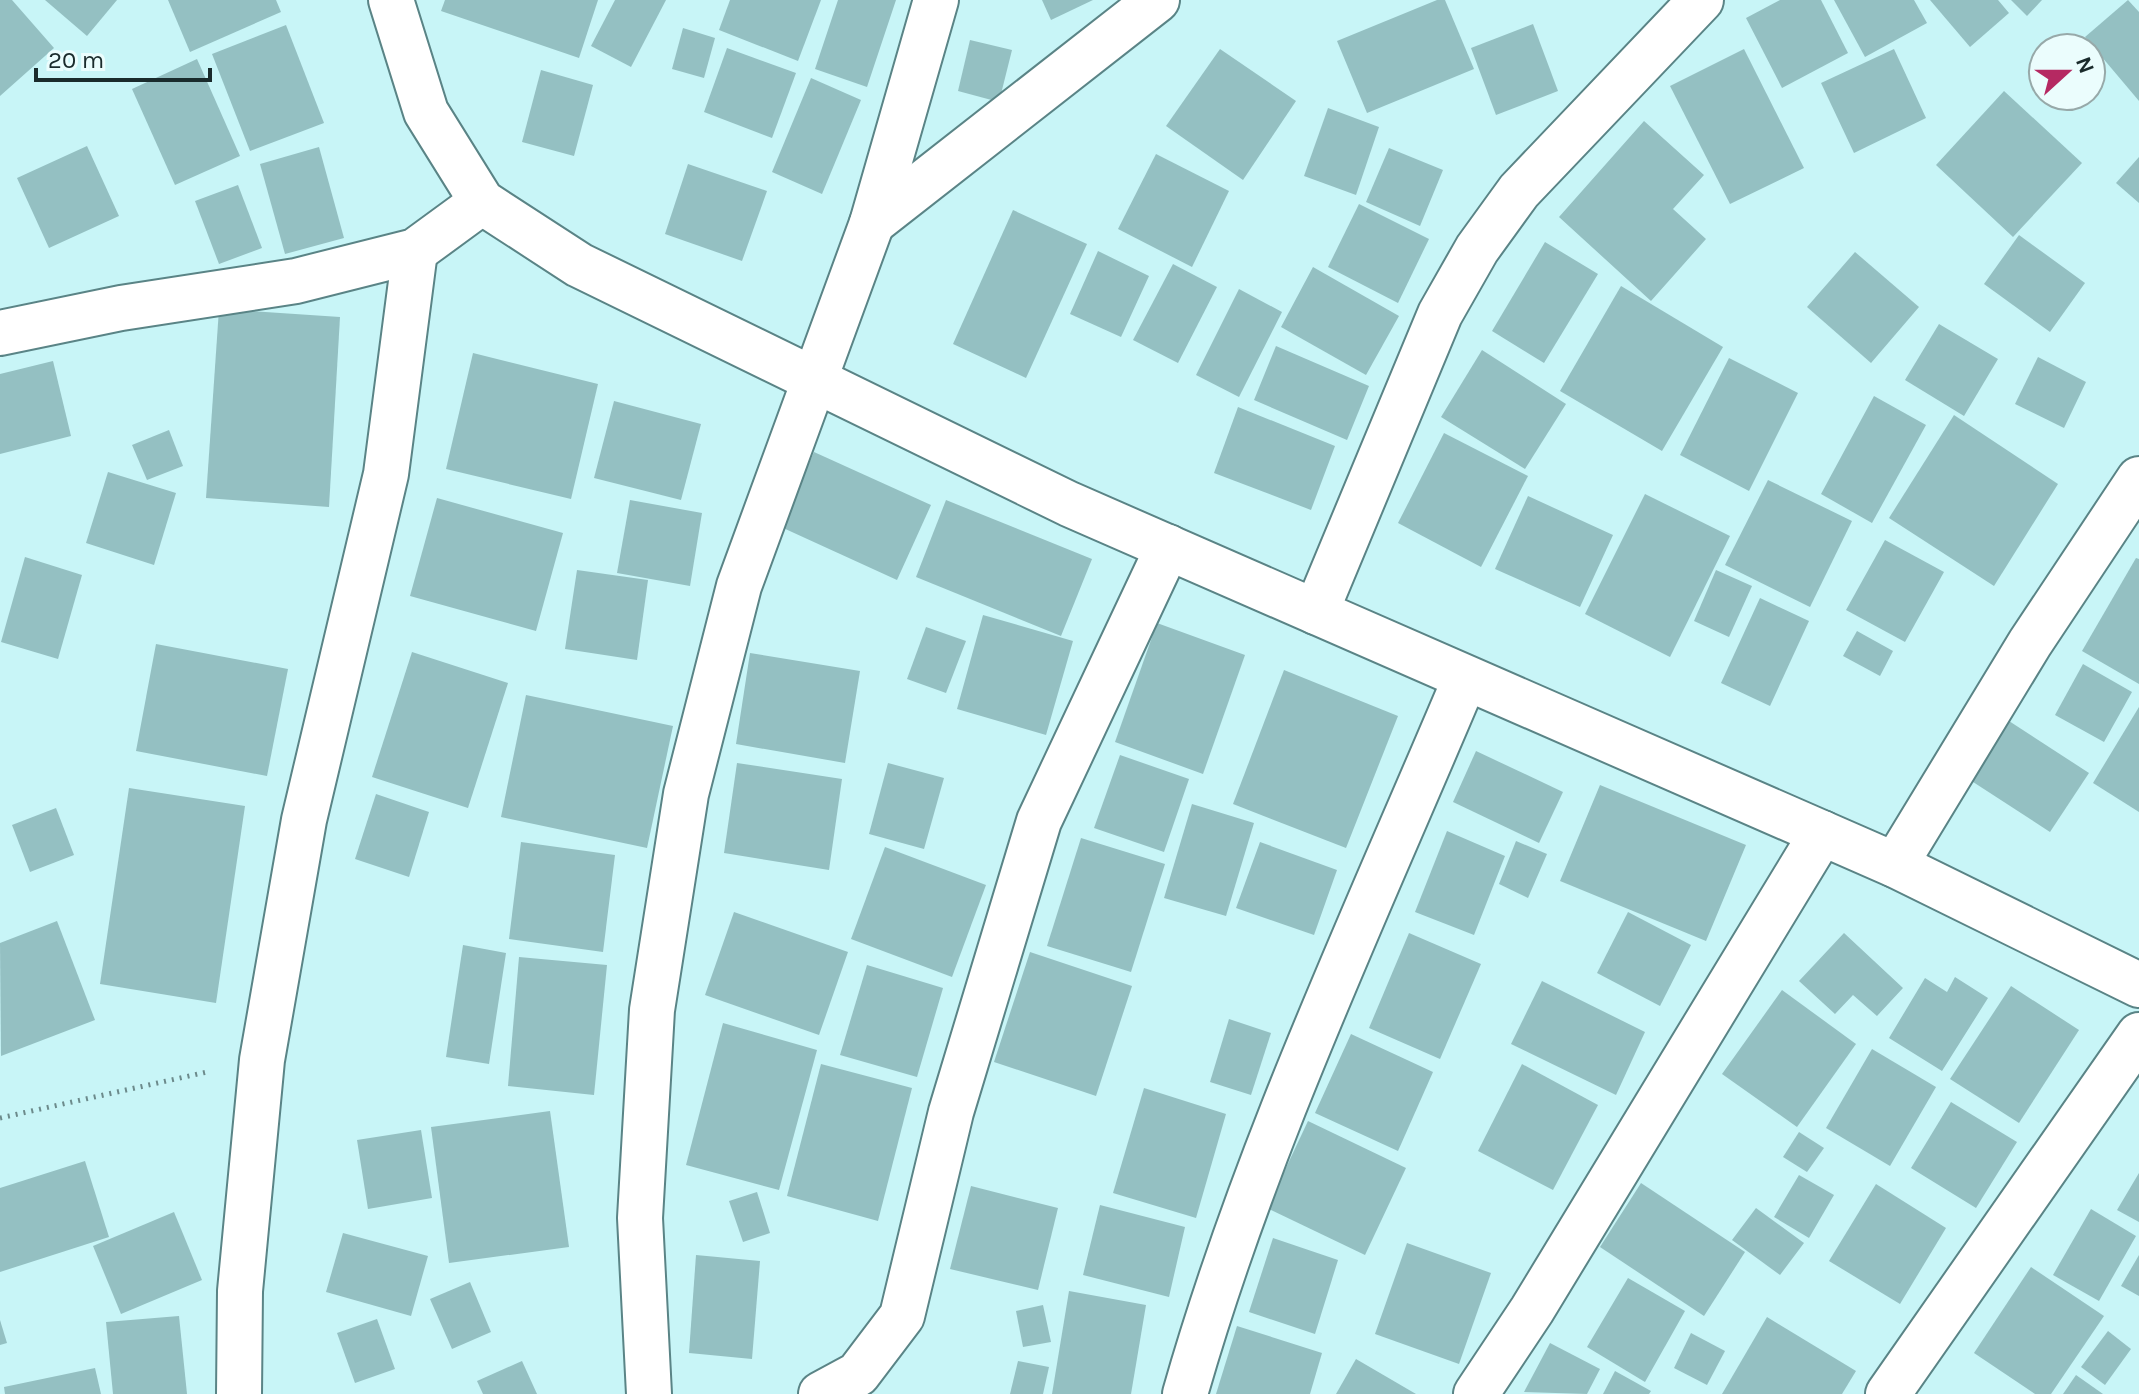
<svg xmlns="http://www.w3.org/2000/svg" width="2139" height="1394" viewBox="0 0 2139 1394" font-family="Karla,sans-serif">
	<rect width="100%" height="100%" fill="#c8f5f7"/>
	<g fill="#94c0c2">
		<path d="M0,0H12L54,48L0,96Z"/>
		<path d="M45,0H117L87,36Z"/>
		<path d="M168,0H276L281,12L190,52Z"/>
		<path d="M445,0H598L579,58L441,11Z"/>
		<path d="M615,0H666L631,67L591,46Z"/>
		<path d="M730,0H821L798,61L719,30Z"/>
		<path d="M838,0H896L867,87L815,69Z"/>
		<path d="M1042,0H1093L1051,20Z"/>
		<path d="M1437,0H1445L1474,69L1367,113L1337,41Z"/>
		<path d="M1780,0H1821L1848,53L1782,88L1746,18Z"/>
		<path d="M1834,0H1914L1927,23L1865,57Z"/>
		<path d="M1930,0H1998L2009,13L1970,47Z"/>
		<path d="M2011,0H2042L2027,16Z"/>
		<path d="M2128,0L2139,12V101L2085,37Z"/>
		<path d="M1533,24L1558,91L1496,115L1471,48Z"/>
		<path d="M286,25L324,123L250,151L212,54Z"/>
		<path d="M683,28L715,38L704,78L672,69Z"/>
		<path d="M970,40L1012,50L999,102L958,91Z"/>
		<path d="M727,48L796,73L772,138L704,112Z"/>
		<path d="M1220,49L1296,101L1243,180L1166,126Z"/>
		<path d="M1744,49L1804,168L1730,204L1670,86Z"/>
		<path d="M1894,49L1926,118L1854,153L1821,83Z"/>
		<path d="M197,59L240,156L175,185L132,89Z"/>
		<path d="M541,70L593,85L574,156L522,142Z"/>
		<path d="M811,78L861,100L822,194L772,172Z"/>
		<path d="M2004,91L2082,163L2013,237L1936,165Z"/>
		<path d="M1328,108L1379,127L1356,195L1304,176Z"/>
		<path d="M1644,121L1704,175L1673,209L1706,239L1651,301L1559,217Z"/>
		<path d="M87,146L119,216L49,248L17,178Z"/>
		<path d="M319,147L344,238L285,254L260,164Z"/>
		<path d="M1389,148L1443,170L1420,226L1366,202Z"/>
		<path d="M1156,154L1229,191L1192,267L1118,229Z"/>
		<path d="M2139,157V203L2116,183Z"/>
		<path d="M688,164L767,191L742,261L665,234Z"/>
		<path d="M238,185L262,248L219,264L195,201Z"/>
		<path d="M1359,204L1429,239L1398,303L1328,267Z"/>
		<path d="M1013,210L1087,244L1026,378L953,344Z"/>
		<path d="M2019,235L2085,283L2050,332L1984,284Z"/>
		<path d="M1545,242L1598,274L1544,363L1492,331Z"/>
		<path d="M1098,251L1149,276L1121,337L1070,314Z"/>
		<path d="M1855,252L1919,307L1871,363L1807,307Z"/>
		<path d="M1173,264L1217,287L1178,363L1133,340Z"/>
		<path d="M1313,267L1399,316L1366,375L1281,327Z"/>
		<path d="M1621,286L1723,347L1662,451L1560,391Z"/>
		<path d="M1239,289L1282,312L1239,397L1196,375Z"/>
		<path d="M219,309L340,317L329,507L206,498Z"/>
		<path d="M1939,324L1998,359L1964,416L1905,380Z"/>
		<path d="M1276,346L1369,386L1347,440L1254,400Z"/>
		<path d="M1482,350L1566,404L1525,469L1441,417Z"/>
		<path d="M473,353L598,384L571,499L446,469Z"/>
		<path d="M2038,357L2086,382L2064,428L2015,404Z"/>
		<path d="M1729,358L1798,393L1749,491L1680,455Z"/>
		<path d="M53,361L71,436L0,454V374Z"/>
		<path d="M1874,396L1926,425L1872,523L1821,494Z"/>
		<path d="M614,401L701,424L681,500L594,478Z"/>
		<path d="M1238,407L1335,446L1311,510L1214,473Z"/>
		<path d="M1954,415L2058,484L1994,586L1889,518Z"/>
		<path d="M169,430L183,466L147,480L132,445Z"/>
		<path d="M1444,433L1528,476L1481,567L1398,523Z"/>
		<path d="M814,452L931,505L897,580L781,527Z"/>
		<path d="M108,472L176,493L154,565L86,543Z"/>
		<path d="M1768,480L1852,521L1810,607L1725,565Z"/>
		<path d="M1645,494L1730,536L1670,657L1585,614Z"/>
		<path d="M1528,496L1613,535L1580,607L1495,569Z"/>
		<path d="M437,498L563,533L536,631L410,596Z"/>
		<path d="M630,500L702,513L690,586L617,573Z"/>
		<path d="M946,500L1092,559L1061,636L916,577Z"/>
		<path d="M1885,540L1944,572L1905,642L1846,610Z"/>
		<path d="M25,557L82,575L58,659L1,642Z"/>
		<path d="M2136,558L2139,559V684L2082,651Z"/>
		<path d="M577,570L648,580L637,660L565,649Z"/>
		<path d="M1716,570L1752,586L1729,637L1694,621Z"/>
		<path d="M1760,598L1809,621L1770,706L1721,683Z"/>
		<path d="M983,615L1073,641L1046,735L957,709Z"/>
		<path d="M1157,623L1245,655L1203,774L1115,742Z"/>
		<path d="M926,627L966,641L946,693L907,679Z"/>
		<path d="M1857,631L1893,651L1880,676L1843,656Z"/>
		<path d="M156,644L288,669L267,776L136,751Z"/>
		<path d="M412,652L508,683L468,808L372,777Z"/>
		<path d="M750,653L860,671L845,763L736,744Z"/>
		<path d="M2083,664L2132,692L2104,742L2055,715Z"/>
		<path d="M1284,670L1398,716L1346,848L1233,804Z"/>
		<path d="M526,695L673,726L647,848L501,817Z"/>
		<path d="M2139,707V812L2093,783Z"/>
		<path d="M2009,721L2089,773L2050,832L1970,780Z"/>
		<path d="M1476,751L1563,792L1539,843L1453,802Z"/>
		<path d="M1120,755L1189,779L1164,852L1094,828Z"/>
		<path d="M737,763L842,779L829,870L724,853Z"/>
		<path d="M888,763L944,778L924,849L869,834Z"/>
		<path d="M1600,785L1746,845L1706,941L1560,881Z"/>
		<path d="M129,788L245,806L216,1003L100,984Z"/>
		<path d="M376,794L429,812L409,877L355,859Z"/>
		<path d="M1192,804L1254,823L1226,916L1164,898Z"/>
		<path d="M56,808L74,855L30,872L12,825Z"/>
		<path d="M1447,831L1505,856L1474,935L1415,912Z"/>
		<path d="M1081,838L1165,864L1131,972L1047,946Z"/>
		<path d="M1516,841L1547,854L1528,898L1499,884Z"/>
		<path d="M521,842L615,855L603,952L509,939Z"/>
		<path d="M1260,842L1337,870L1314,935L1236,908Z"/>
		<path d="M885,847L986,885L952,977L851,939Z"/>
		<path d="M734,912L848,952L819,1035L705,995Z"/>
		<path d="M1628,912L1691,945L1660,1006L1597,973Z"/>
		<path d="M57,921L95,1020L1,1056L0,943Z"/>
		<path d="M1409,933L1481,964L1440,1059L1369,1028Z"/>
		<path d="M1844,933L1903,988L1877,1016L1853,995L1835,1014L1799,981Z"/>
		<path d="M463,945L506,953L489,1064L446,1057Z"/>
		<path d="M1030,952L1132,986L1096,1096L994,1062Z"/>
		<path d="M519,957L607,965L594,1095L508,1086Z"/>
		<path d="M867,965L943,988L917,1077L840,1055Z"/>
		<path d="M1955,977L1988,998L1942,1071L1889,1038L1925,978L1947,992Z"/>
		<path d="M1542,981L1645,1032L1616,1095L1511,1044Z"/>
		<path d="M2011,986L2079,1030L2019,1123L1950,1079Z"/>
		<path d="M1782,990L1856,1044L1797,1127L1722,1074Z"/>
		<path d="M1229,1019L1271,1033L1251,1095L1210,1082Z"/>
		<path d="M723,1023L817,1050L779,1190L686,1165Z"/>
		<path d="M1351,1034L1433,1072L1398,1151L1315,1113Z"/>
		<path d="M1872,1049L1936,1087L1890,1166L1826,1128Z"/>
		<path d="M821,1064L912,1088L878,1221L787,1196Z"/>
		<path d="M1522,1064L1598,1105L1553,1190L1478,1151Z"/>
		<path d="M1144,1088L1226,1114L1196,1218L1113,1193Z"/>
		<path d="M1951,1102L2017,1142L1976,1208L1911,1168Z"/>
		<path d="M550,1111L569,1247L449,1263L431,1127Z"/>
		<path d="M1308,1121L1406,1168L1365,1255L1267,1208Z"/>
		<path d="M421,1130L432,1198L368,1209L357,1140Z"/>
		<path d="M1799,1132L1824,1148L1807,1172L1783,1157Z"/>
		<path d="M85,1161L109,1237L0,1272V1188Z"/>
		<path d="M2139,1173V1222L2117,1210Z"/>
		<path d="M1799,1175L1834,1195L1809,1238L1774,1217Z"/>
		<path d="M1641,1183L1745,1252L1704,1316L1600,1247Z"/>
		<path d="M1876,1184L1946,1228L1900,1304L1829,1261Z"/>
		<path d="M971,1186L1058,1208L1038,1290L950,1269Z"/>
		<path d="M757,1192L770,1233L743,1242L729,1201Z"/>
		<path d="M1100,1205L1185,1227L1169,1297L1083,1275Z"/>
		<path d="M1756,1208L1804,1243L1780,1275L1732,1240Z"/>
		<path d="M2091,1209L2136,1236L2099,1301L2053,1275Z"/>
		<path d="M174,1212L202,1280L121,1314L93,1246Z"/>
		<path d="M343,1233L428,1256L411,1316L326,1292Z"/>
		<path d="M1273,1238L1338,1260L1315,1334L1249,1312Z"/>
		<path d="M1407,1243L1491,1273L1459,1364L1375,1334Z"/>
		<path d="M696,1255L760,1261L752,1359L689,1353Z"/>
		<path d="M2139,1255V1296L2121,1286Z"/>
		<path d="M2031,1267L2104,1316L2051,1394H2035L1974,1353Z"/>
		<path d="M1628,1278L1685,1311L1645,1382L1587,1347Z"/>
		<path d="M470,1282L491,1332L452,1349L430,1299Z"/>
		<path d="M1069,1291L1146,1305L1131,1394H1052Z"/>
		<path d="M1043,1305L1051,1342L1023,1347L1016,1311Z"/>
		<path d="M179,1316L187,1394H113L106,1322Z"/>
		<path d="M1767,1317L1856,1371L1842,1394H1722Z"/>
		<path d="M377,1319L395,1369L355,1383L337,1333Z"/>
		<path d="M0,1320L7,1343L0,1345Z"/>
		<path d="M1237,1326L1322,1353L1310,1394H1216Z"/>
		<path d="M2108,1331L2131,1349L2105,1385L2081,1367Z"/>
		<path d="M1691,1333L1725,1351L1707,1385L1674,1368Z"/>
		<path d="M1550,1343L1600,1369L1587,1394L1524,1392Z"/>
		<path d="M1356,1359L1416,1394H1336Z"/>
		<path d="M522,1361L537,1394H483L477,1381Z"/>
		<path d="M1018,1361L1049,1367L1043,1394H1010Z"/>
		<path d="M95,1368L101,1394H5L4,1387Z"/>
		<path d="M1615,1371L1651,1391L1649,1394H1603Z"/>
		<path d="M2076,1375L2103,1394H2063Z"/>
	</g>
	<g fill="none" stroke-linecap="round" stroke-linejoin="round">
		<defs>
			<g id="minor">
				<path d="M391,0L426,112L482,202L579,265L1069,504L1895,865L2139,985"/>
				<path d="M872,223L1157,0"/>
				<path d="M0,333L121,308L296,281L415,251L482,202"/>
				<path d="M1316,612L1440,314L1477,249L1519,191L1701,0"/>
				<path d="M1895,865L2030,643L2139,479"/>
				<path d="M239,1394L240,1291L262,1060L304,820L386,474L415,251"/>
				<path d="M649,1394L640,1218L652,1010L686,794L739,586L872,223L936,0"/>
				<path d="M821,1394L858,1374L902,1316L951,1112L1039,821L1168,547"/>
				<path d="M1185,1394C1255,1148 1366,914 1465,679"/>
				<path d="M1476,1394L1532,1310L1822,833"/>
				<path d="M1888,1394L2139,1035"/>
			</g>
		</defs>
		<use href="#minor" stroke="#5a8486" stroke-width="48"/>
		<path stroke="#6c8a8b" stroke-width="5" stroke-dasharray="2 6" stroke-linecap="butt" d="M0,1118L207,1072"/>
		<use href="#minor" stroke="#fff" stroke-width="44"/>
	</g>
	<g transform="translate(2067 72) rotate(69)"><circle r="38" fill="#ebfdfd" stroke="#97a9a9" stroke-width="2"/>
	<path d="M0-6L14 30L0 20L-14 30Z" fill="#b52962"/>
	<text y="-12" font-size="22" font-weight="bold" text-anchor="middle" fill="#1a2b2c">N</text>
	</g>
	<path d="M36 68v12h174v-12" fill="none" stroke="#1a2b2c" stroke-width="4"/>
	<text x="48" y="68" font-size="24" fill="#1a2b2c" stroke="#ebfdfd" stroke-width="6" paint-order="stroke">20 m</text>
</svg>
